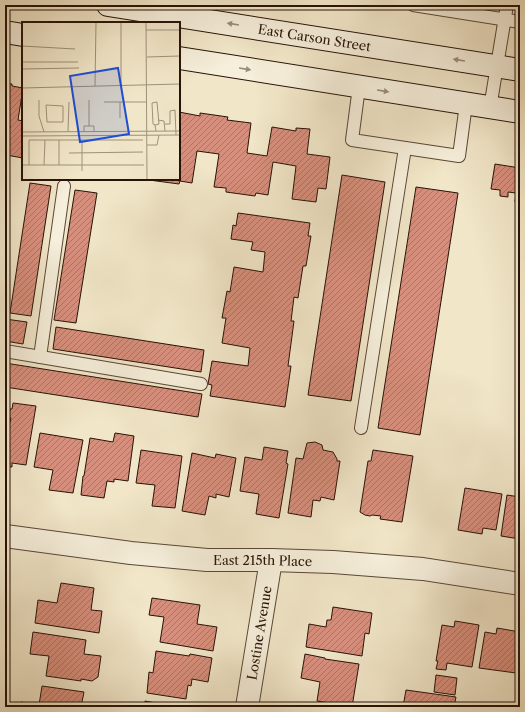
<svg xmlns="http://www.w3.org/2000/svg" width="525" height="712" viewBox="0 0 525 712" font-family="'Libre Caslon Text',serif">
	<defs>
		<pattern id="building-hatch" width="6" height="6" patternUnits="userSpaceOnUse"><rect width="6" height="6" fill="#d78f7d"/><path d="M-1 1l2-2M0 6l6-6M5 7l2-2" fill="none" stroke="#ae7364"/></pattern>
	</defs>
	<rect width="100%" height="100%" fill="#f1e6c8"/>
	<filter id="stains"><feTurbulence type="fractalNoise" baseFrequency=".005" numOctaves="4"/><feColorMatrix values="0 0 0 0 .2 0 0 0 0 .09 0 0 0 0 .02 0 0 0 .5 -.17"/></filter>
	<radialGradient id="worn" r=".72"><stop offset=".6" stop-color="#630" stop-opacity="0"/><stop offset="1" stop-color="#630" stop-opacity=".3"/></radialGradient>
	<g fill="url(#building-hatch)" stroke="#271208">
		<path d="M5,83L12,84V86L23,88L18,120L23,121V158L6,155L10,126H5Z"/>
		<path d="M179,112L200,116V113L228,117L227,120L251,123L247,153L267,156L272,127L296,131V128L310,129L307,154L330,157L326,189L318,188L316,202L292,199L296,166L273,162L268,195L256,193L255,196L226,192V188L214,187L219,154L197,151L192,183L180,181L179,184L149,180V179H179Z"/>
		<path d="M495,164L520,168V203L515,202L516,193L508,192V197L500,196V190L491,189Z"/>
		<path d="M342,175L385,182L351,401L308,395Z"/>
		<path d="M30,183L51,186L31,316L10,313Z"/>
		<path d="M416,187L458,193L420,435L378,428Z"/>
		<path d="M75,190L97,193L76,323L54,320Z"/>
		<path d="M238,213L310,223L308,236H311L306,266H303L298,298L294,297L291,321H294L288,366H291L285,407L210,396L212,385L208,384L212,361L248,366L250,348L222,343L226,318H222L227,291L230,292L234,267L263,272L265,252L251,250L253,242L231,239L233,225L236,226Z"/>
		<path d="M5,319L27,322L23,344L5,341Z"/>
		<path d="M56,327L204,350L201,372L53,349Z"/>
		<path d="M5,363L202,394L198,417L5,387Z"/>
		<path d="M13,403L36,406L26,465L12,463V467L5,466V425L9,426L11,418H9L10,409H12Z"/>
		<path d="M40,433L83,440L73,493L49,490L53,470L34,467Z"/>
		<path d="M115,433L134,436L128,481L114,479V482L107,481L104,498L81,495L83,476H84L90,438L113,442Z"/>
		<path d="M315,442L322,445L323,450L333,452L337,459V461H340L334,500L321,497L320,501L313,500L311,517L288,513L296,458L303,459L307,443Z"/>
		<path d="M264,447L288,451L286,463L288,464L279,518L256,514L259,494L240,491L245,457L262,460Z"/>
		<path d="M141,450L182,456L175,508L152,506L155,485L136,483Z"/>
		<path d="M373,450L413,456L402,522L380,519L381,516L372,515L370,516L365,515L360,512L368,461H371Z"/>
		<path d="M192,453L215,458L216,454L236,458L229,497L216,494V498L209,496L205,515L182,511Z"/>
		<path d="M465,488L502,494L496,530L483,528L482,534L458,530Z"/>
		<path d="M507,495L520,497V539L501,536Z"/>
		<path d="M61,583L94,588L91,610L102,611L99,633L35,623L38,600L57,603Z"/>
		<path d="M152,598L200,605L197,624L217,627L213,651L160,642L164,617L149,615Z"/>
		<path d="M333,607L372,613L369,634L365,633L362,656L306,647L309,624L326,627L327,620H331Z"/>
		<path d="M455,621L479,625L472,667L447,663L446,670L436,669L438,661H436L442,625L454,627Z"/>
		<path d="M497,628L520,632V642L516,673L479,668L485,632L496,634Z"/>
		<path d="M33,632L86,640L84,654L101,656L98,677L92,681L81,679V681L46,676L49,656L30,654Z"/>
		<path d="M156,651L189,656L190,654L212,658L208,682L192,679L191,686L188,685L186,699L147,693L149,672L153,673Z"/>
		<path d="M305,654L325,658V659L359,664L352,707L317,701L320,682L301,678Z"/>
		<path d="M436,675L457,678L455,695L434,692Z"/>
		<path d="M42,686L84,692L81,707H21V702L39,705Z"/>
		<path d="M406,690L456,697L454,707H403Z"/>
		<path d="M145,701L178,707H144Z"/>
	</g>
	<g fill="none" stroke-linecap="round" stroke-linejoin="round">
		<defs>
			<g id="service">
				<path d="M413,5L520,22"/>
				<path d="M359,87L352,140L459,156L466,104"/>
				<path d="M490,108L507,5"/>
				<path d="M5,351L201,384"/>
				<path d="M40,357L64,186"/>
				<path d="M361,428L405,148"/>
			</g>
			<g id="minor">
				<path id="s1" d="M5,536L131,553L207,560H271L333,562L423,569L520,584"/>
				<path id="s2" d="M247,707L271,560"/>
			</g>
			<g id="secondary">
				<path id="s3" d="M108,5L520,70"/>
				<path d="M5,32L23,35"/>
				<path d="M179,58L520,112"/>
			</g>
		</defs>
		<use href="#service" stroke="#5a4738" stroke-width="14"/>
		<use href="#minor" stroke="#5a4738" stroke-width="24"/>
		<use href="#secondary" stroke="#271208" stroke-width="24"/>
		<use href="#service" stroke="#f6efdb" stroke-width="12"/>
		<use href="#minor" stroke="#f6efdb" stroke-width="22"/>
		<use href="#secondary" stroke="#f6efdb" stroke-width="22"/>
	</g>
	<defs><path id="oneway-solid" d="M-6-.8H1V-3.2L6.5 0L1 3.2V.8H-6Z"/></defs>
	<g fill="#998c7c">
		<use href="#oneway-solid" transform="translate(233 24) rotate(-171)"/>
		<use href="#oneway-solid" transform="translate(459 60) rotate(-171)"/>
		<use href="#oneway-solid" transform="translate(245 69) rotate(9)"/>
		<use href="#oneway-solid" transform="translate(383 91) rotate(9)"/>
	</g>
	<g text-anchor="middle" stroke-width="3.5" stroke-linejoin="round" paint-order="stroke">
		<g font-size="13" fill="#271208" stroke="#f6efdb">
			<text dy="5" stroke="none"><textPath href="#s3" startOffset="209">East Carson Street</textPath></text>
			<text dy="5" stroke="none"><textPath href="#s1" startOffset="259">East 215th Place</textPath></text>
			<text dy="5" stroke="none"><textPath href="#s2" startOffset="75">Lostine Avenue</textPath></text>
		</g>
	</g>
	<g transform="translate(22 22)">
		<rect width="158" height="158" fill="#f1e6c8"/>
		<path fill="none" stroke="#a0917b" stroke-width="1" d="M99,0V63M124,0L125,158M124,8H158M0,24L53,27M125,35L158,34M0,40H56M0,47L57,46M73,64L74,0M0,66L158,62M17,78V94L22,110M67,78V104M82,80H125M98,80V96M24,83L41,84V100H25ZM136,98L142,99L143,109M143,102H148V89L153,88L154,113M133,103L137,102L135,80L130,81L131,102L133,103L134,109M46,109L47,80M62,109V104H72V109M0,110L158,109M0,114L158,113M60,118V149M125,123H135L137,113M47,131L121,130M0,143H122M7,143V118H121M22,143L23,118M37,143V118"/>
		<path fill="#1d4ed8" fill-opacity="0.15" stroke="#1d4ed8" stroke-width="2" d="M96,46L107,112L58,120L48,54Z"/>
		<rect width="158" height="158" fill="none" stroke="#271208" stroke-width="2"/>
	</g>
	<rect width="525" height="712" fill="none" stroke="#f1e6c8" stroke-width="20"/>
	<rect x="6" y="6" width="513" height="700" fill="none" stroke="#271208" stroke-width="2"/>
	<rect x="10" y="10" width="505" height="692" fill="none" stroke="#271208"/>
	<rect width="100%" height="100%" filter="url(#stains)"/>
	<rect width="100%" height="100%" fill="url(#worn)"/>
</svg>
